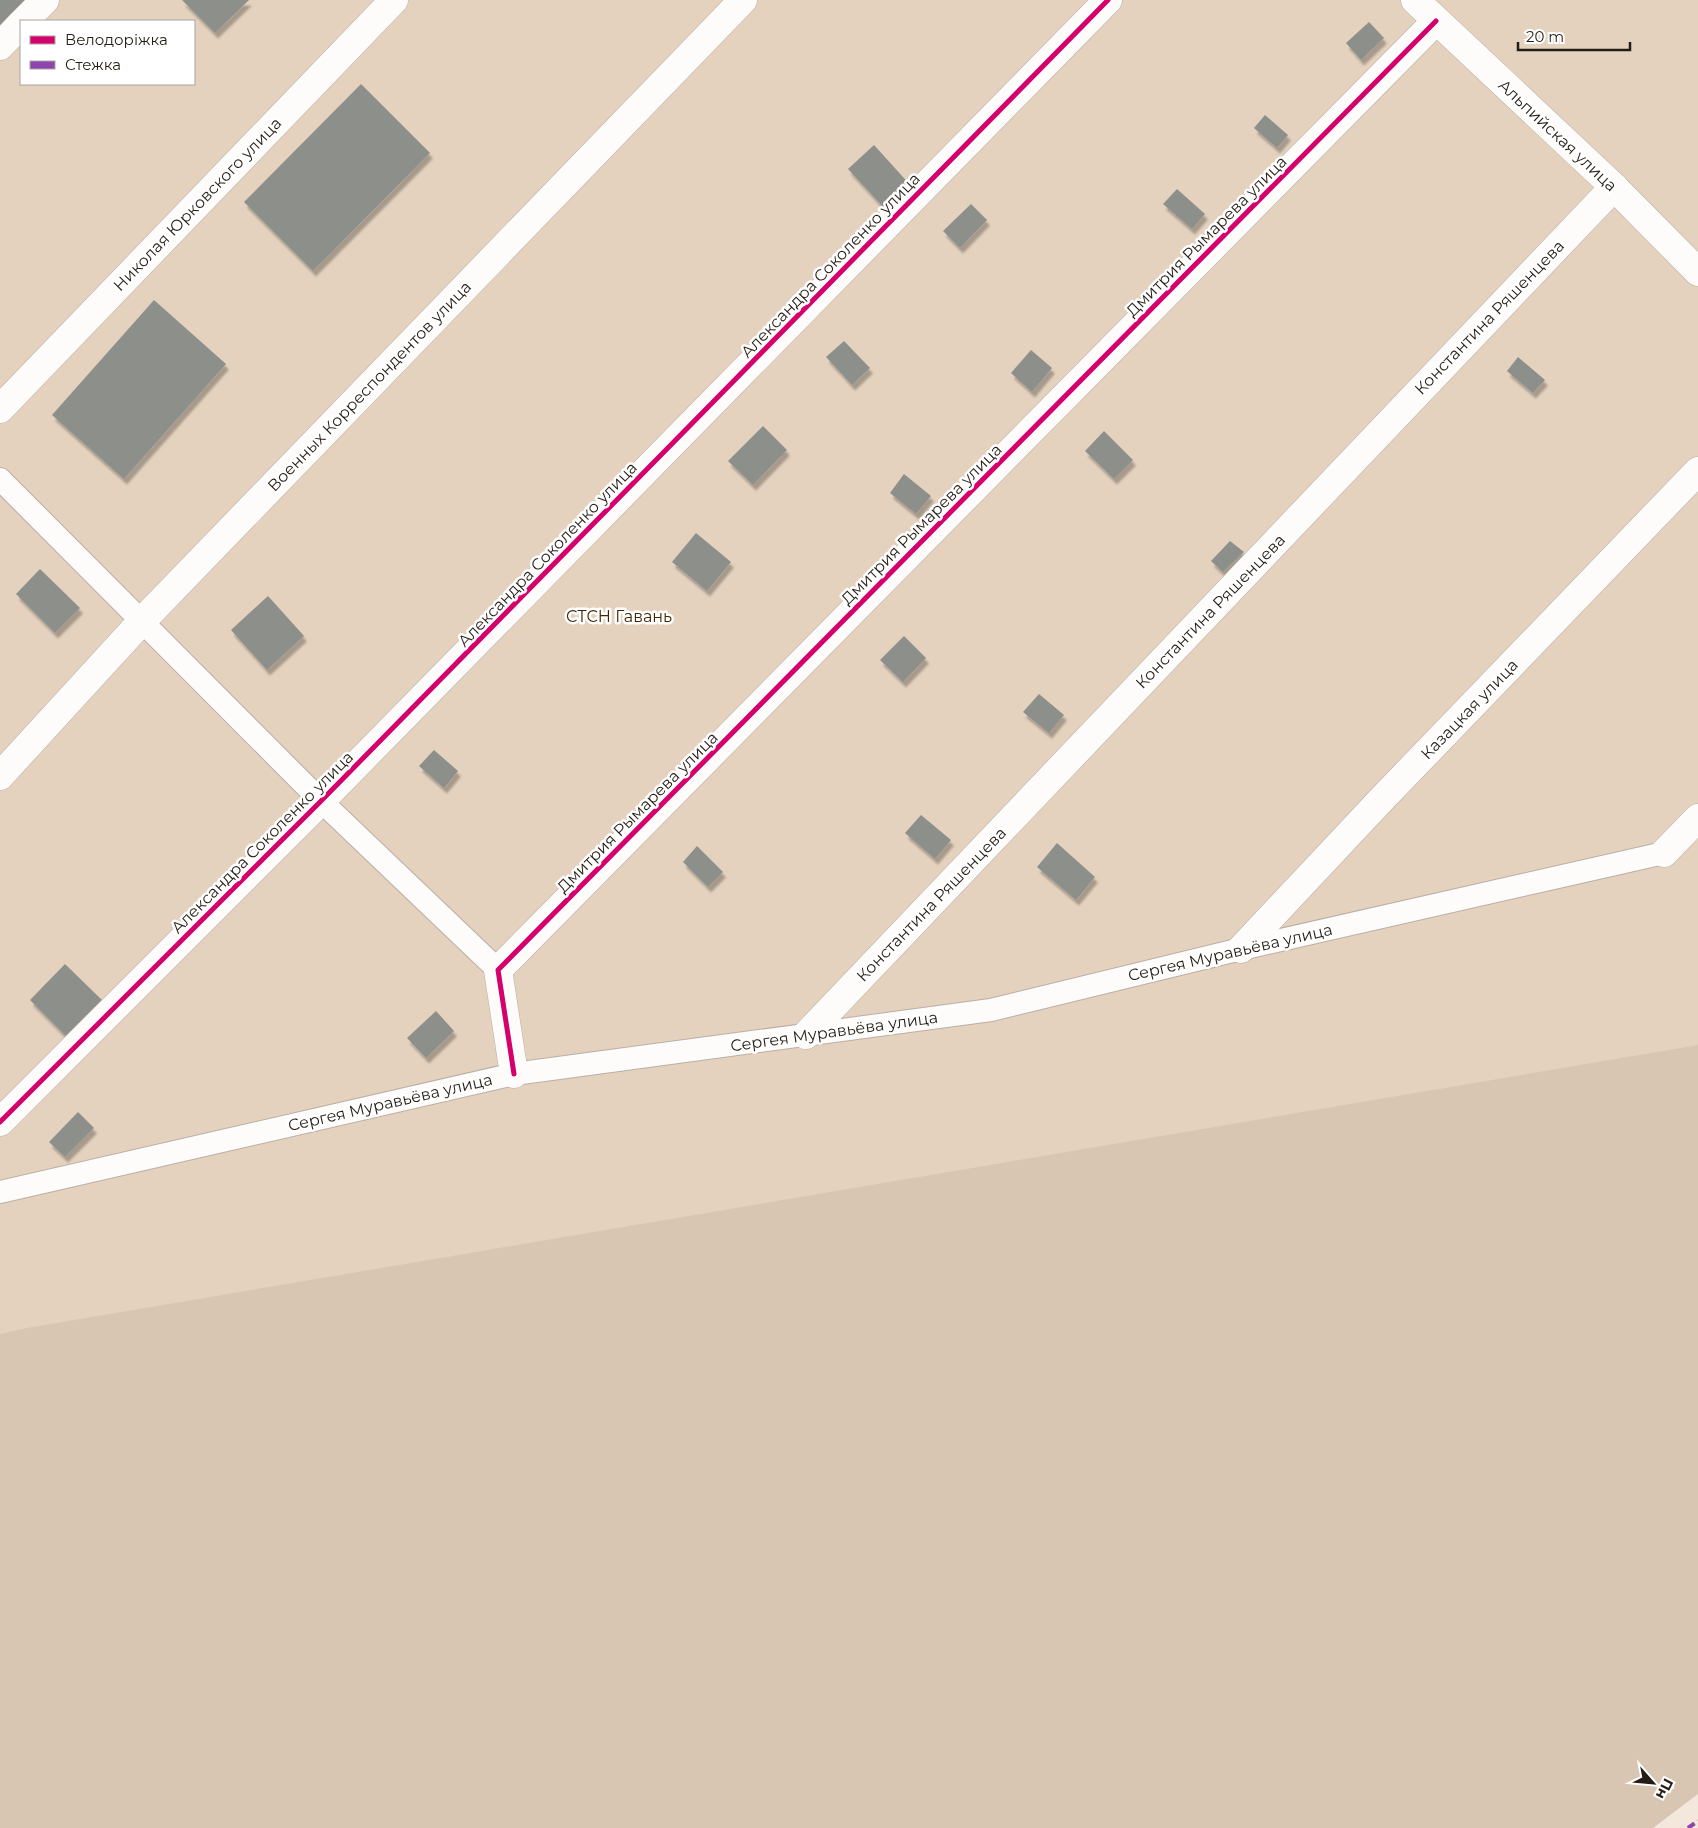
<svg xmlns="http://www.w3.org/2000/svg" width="1698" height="1828" viewBox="0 0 1698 1828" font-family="Montserrat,sans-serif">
	<defs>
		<filter id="shadow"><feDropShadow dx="3" dy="5.5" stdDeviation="1" flood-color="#0004"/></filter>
	</defs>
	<rect width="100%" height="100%" fill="#f4e8dc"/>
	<path fill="#e4d2be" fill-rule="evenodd" d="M0,0H1698V1047L0,1355ZM21,21H194V84H21Z"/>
	<path fill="#d8c6b3" d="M1698,1045V1794L1653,1828H0V1334L27,1328Z"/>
	<g fill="#8d8f8b" filter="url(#shadow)">
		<path d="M0,0H28L0,34Z"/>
		<path d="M182,0H249L215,33Z"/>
		<path d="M1369,22L1384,38L1361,60L1346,43Z"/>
		<path d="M361,84L430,153L313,271L244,202Z"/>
		<path d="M1265,115L1288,135L1277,148L1254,128Z"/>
		<path d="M874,145L912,187L887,211L848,169Z"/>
		<path d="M1177,189L1205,214L1192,229L1163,204Z"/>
		<path d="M971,204L987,220L960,248L943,231Z"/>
		<path d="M154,300L226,364L124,479L52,415Z"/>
		<path d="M844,341L870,368L852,385L826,357Z"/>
		<path d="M1031,350L1052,368L1032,392L1011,373Z"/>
		<path d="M1518,357L1545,380L1533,393L1507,371Z"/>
		<path d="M763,426L787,450L753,485L728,461Z"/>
		<path d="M1104,431L1133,460L1114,479L1085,451Z"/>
		<path d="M904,474L931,496L916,514L890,493Z"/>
		<path d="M696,533L731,562L707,591L672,562Z"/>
		<path d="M1230,541L1244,552L1223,572L1211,561Z"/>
		<path d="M40,569L80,608L55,633L16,594Z"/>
		<path d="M268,596L304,636L267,670L231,630Z"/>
		<path d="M904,636L926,658L903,682L880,660Z"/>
		<path d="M1039,694L1064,715L1049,733L1023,712Z"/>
		<path d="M434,750L458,771L444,788L419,766Z"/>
		<path d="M921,815L951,840L935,859L905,833Z"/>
		<path d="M1057,843L1095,877L1076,900L1037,867Z"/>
		<path d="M697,846L723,872L708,887L683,862Z"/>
		<path d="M65,964L104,1002L68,1038L30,1000Z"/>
		<path d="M436,1011L454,1031L426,1058L407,1038Z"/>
		<path d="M78,1112L94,1128L65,1157L49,1142Z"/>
	</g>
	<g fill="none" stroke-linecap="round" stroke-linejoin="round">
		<defs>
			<g id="service">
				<path d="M0,479L321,801L498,970"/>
				<path d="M0,1192L514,1074L991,1010L1241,949L1664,853"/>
			</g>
			<g id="minor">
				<path d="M1415,0L1614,187L1698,272"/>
				<path d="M24,21L45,0"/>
				<path d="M0,46L21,24"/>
				<path d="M0,409L394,0"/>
				<path d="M0,776L142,621L743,0"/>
				<path d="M1664,853L1698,818"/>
				<path d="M1241,949L1380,801L1698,471"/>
				<path d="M806,1035L1614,187"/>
				<path d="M514,1074L498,970L1436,21"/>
				<path d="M0,1122L321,801L1108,0"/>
			</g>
		</defs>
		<use href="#service" stroke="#b9afa6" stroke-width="24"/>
		<use href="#minor" stroke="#b9afa6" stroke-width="29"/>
		<use href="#service" stroke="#fdfcfa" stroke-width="22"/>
		<use href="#minor" stroke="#fdfcfa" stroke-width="28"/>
		<path stroke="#8e44ad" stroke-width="4" stroke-dasharray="8 4" stroke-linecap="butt" d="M1688,1828L1698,1821"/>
		<defs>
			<g id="cycleway">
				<path d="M514,1074L498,970L1436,21"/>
				<path d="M0,1122L321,801L1108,0"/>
			</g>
		</defs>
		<use href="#cycleway" stroke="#fff" stroke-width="8"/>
		<use href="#cycleway" stroke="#d6006c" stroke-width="5"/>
	</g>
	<g text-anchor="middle" stroke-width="5" stroke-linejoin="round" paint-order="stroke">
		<g font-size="16" fill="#241d14" stroke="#fff">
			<text transform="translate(1558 135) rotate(43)" y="6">Альпийская улица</text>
			<text transform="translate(197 204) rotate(-46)" y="6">Николая Юрковского улица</text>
			<text transform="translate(1206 236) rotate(-45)" y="6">Дмитрия Рымарева улица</text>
			<text transform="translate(830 265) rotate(-46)" y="6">Александра Соколенко улица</text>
			<text transform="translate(1489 317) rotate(-46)" y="6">Константина Ряшенцева</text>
			<text transform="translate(369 386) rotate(-46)" y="6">Военных Корреспондентов улица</text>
			<text transform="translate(921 524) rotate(-45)" y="6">Дмитрия Рымарева улица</text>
			<text transform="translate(547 554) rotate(-46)" y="6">Александра Соколенко улица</text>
			<text transform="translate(1210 611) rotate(-46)" y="6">Константина Ряшенцева</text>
			<text transform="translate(1469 709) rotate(-46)" y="6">Казацкая улица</text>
			<text transform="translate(637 812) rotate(-45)" y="6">Дмитрия Рымарева улица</text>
			<text transform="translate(262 842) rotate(-45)" y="6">Александра Соколенко улица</text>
			<text transform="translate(931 904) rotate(-46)" y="6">Константина Ряшенцева</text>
			<text transform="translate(1230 952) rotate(-13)" y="6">Сергея Муравьёва улица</text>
			<text transform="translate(834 1031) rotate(-8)" y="6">Сергея Муравьёва улица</text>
			<text transform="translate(390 1102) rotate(-13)" y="6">Сергея Муравьёва улица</text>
		</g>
		<g font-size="16" fill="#402704" stroke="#fff">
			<text x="619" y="622">СТСН Гавань</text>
		</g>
	</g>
	<rect x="20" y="20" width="175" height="65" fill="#ffffff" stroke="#a7a5a1"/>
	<rect x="30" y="36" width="25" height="8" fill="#d6006c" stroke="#a7a5a1"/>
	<text x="65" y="45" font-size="15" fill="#241d14">Велодоріжка</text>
	<rect x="30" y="61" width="25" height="8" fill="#8e44ad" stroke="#a7a5a1"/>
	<text x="65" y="70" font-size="15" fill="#241d14">Стежка</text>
	<g transform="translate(1653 1783) rotate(117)" stroke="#ffffff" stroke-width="4" paint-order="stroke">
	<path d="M0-4L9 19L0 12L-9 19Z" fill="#241d14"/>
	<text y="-8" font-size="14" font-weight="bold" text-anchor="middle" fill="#241d14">Пн</text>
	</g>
	<path d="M1518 42v8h112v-8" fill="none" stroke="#241d14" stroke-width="2.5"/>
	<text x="1526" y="42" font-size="15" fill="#241d14" stroke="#ffffff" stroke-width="4" paint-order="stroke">20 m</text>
</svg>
